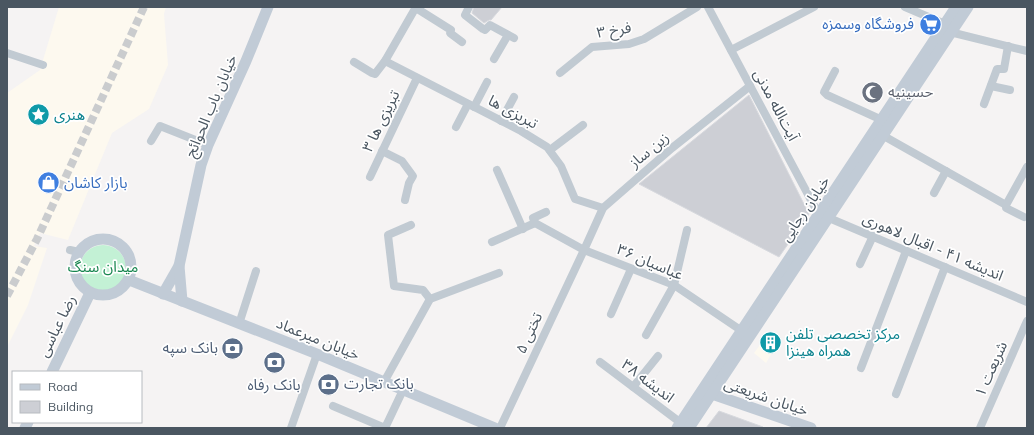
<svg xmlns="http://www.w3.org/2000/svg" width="1034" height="435" viewBox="0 0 1034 435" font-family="Mulish,'Noto Sans Arabic',sans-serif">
	<rect width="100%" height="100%" fill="#f5f3f3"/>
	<g fill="#fdf9ef">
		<path d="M59,7H166L164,14L168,65L149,109L112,133L68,240L40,233L34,246L47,248L28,305L7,347V93L40,70Z"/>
		<path d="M763,341L774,349L766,363L754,353Z"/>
	</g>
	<circle fill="#c3f1d5" cx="103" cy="268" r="23"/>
	<g fill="#cdcfd5" stroke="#d7d9de">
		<path d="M474,7H502L491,20H489L484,23L472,13Z"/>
		<path d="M749,95L809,214L779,257L639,184Z"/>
		<path d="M719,411L763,427V428H706Z"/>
	</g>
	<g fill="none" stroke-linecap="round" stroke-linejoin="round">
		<path stroke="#caccce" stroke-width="8" stroke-dasharray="8 4" stroke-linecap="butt" d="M7,296L37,239L144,7"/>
		<g stroke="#c1cad2" stroke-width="8">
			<path d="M469,7L465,15L483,29L485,30L490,25L514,38"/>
			<path d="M708,7L819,215"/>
			<path d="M905,7L945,24"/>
			<path d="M416,8L451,30L450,33L462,42"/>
			<path d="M950,32L1027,51"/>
			<path d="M731,50L814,7"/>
			<path d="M7,53L43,65"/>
			<path d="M494,59L508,35"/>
			<path d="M385,61L521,131L547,147L561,166L575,199L603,208"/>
			<path d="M354,62L372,73L375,74L385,61L416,7"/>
			<path d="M835,71L824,92L827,95L882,120"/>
			<path d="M560,73L592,47L629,44L644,39L697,7"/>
			<path d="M991,86L1010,90"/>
			<path d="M984,104L997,69H1004L1008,46"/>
			<path d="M474,107L487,82"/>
			<path d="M501,121L514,97"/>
			<path d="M456,127L468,104"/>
			<path d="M882,135L1006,205V208L1024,217"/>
			<path d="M151,141L160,126L208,145"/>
			<path d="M550,150L583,125"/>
			<path d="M382,151L402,161L413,176L409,183L405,200"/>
			<path d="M497,170L523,229"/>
			<path d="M370,177L417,78"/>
			<path d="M934,193L946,171"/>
			<path d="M1006,205L1027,167"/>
			<path d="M829,218L1027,302"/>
			<path d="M535,223L533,218L546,212"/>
			<path d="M411,225L388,235L394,286L423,290L430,299"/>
			<path d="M492,242L535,223L584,250L674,285L742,331"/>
			<path d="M70,250L79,252"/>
			<path d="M860,264L873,236"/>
			<path d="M611,314L631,269"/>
			<path d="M239,324L256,271"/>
			<path d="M646,335L674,285L687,230"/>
			<path d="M600,362L681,423"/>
			<path d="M861,368L906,251"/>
			<path d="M384,382L430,299L499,273"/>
			<path d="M633,387L658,356"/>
			<path d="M896,394L945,267"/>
			<path d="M333,406L385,428L403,390"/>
			<path d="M291,428L317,354"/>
			<path d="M500,428L584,250L603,208L672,148L750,86"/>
			<path d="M980,428L1027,321"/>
		</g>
		<g stroke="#c1cbd6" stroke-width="11">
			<circle cx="103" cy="267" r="28"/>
			<path d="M129,280L317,354L495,428"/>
			<path d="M163,294L179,266"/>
			<path d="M182,301L179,266L201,165L208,145L246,61L268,7"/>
			<path d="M52,372L90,293"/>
			<path d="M712,394L811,428"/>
			<path d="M25,428L28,422"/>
			<path d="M677,428L956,7"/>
			<path d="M689,428L968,7"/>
		</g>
	</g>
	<defs>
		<symbol id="supermarket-disc" viewBox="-11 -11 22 22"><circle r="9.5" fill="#3f7fe0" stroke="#fff"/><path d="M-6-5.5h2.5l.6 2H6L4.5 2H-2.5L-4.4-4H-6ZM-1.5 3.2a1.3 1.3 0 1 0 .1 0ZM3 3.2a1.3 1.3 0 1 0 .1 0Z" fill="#fff"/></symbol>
		<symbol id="mosque-disc" viewBox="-11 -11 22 22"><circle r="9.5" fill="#6b7280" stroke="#fff"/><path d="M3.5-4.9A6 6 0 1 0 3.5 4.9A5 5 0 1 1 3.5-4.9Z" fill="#fff"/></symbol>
		<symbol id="sight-disc" viewBox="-11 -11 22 22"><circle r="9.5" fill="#0f9aa8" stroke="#fff"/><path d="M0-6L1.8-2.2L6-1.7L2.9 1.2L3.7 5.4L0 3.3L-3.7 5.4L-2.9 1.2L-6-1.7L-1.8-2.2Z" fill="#fff"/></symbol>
		<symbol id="shop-disc" viewBox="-11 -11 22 22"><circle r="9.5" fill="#3f7fe0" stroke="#fff"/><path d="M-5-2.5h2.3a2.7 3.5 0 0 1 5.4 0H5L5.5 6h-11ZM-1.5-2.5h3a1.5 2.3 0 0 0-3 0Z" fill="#fff"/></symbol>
		<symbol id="building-disc" viewBox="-11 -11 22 22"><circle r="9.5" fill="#0f9aa8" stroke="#fff"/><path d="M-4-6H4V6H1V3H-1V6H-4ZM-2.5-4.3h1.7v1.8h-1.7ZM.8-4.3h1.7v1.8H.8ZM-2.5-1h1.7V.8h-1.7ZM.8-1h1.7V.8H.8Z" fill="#fff"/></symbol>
		<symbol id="bank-disc" viewBox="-11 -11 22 22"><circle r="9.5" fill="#5c6f8a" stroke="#fff"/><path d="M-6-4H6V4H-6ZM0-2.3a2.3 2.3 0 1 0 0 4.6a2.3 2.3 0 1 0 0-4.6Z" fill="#fff"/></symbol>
	</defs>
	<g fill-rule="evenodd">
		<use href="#supermarket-disc" x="918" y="12" width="25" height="25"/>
		<use href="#mosque-disc" x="860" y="80" width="25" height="25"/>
		<use href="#sight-disc" x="26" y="102" width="25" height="25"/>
		<use href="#shop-disc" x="36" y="170" width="25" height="25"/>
		<use href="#building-disc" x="758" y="330" width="25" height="25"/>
		<use href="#bank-disc" x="220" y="336" width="25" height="25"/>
		<use href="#bank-disc" x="262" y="350" width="25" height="25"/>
		<use href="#bank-disc" x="316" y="372" width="25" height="25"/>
	</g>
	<g text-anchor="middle" stroke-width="3.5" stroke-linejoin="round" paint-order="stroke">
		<g font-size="15" fill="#366cbe" stroke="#fff" text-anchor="end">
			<text x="914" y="29">فروشگاه وسمزه</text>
			<text x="64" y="188" text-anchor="start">بازار کاشان</text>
		</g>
		<g font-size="15" fill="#4a5661" stroke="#fff">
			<text transform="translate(614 30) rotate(-9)" y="5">فرخ ۳</text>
			<text transform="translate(776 105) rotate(62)" y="5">آیت‌الله مدنی</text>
			<text transform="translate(211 106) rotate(-67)" y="5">خیابان باب الحوائج</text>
			<text transform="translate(513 112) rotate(28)" y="5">تبریزی ها</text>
			<text transform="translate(381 121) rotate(-64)" y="5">تبریزی ها ۳</text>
			<text transform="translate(649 150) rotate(-40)" y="5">زین ساز</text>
			<text transform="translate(805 209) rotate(-56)" y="5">خیابان رجایی</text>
			<text transform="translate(933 247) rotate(23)" y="5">اندیشه ۴۱ - اقبال لاهوری</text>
			<text transform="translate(650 262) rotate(23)" y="5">عباسیان ۳۶</text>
			<text transform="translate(57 326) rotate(-64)" y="5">رضا عباسی</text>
			<text transform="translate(529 333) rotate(-65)" y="5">تختی ۵</text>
			<text transform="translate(318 339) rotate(22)" y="5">خیابان میرعماد</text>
			<text transform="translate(991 369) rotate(-66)" y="5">شریعت ۱</text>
			<text transform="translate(648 381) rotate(37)" y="5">اندیشه ۳۸</text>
			<text transform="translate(766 397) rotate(19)" y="5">خیابان شریعتی</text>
		</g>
		<g font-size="15" fill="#5b616d" stroke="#fff" text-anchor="start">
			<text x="888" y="97">حسینیه</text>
		</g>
		<g font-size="15" fill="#0d838f" stroke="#fff" text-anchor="start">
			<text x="54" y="120">هنری</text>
			<text x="786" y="339">مرکز تخصصی تلفن<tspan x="786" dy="17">همراه هینزا</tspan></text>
		</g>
		<g font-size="15" fill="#17864f" stroke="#fff">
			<text x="103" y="272">میدان سنگ</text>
		</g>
		<g font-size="15" fill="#4e5e75" stroke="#fff" text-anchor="end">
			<text x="218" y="353">بانک سپه</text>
			<text x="344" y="389" text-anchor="start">بانک تجارت</text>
			<text x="274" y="390" text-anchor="middle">بانک رفاه</text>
		</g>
	</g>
	<rect width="1034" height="435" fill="none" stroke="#4a5661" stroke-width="16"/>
	<rect x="12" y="371" width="130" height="52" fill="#ffffff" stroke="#b7bbc0"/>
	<rect x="20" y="384" width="20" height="6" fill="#c1cbd6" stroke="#b7bbc0"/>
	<text x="48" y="391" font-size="12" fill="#4a5661">Road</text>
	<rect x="20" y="401" width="20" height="12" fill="#cdcfd5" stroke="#b7bbc0"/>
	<text x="48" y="411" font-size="12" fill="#4a5661">Building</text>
</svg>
